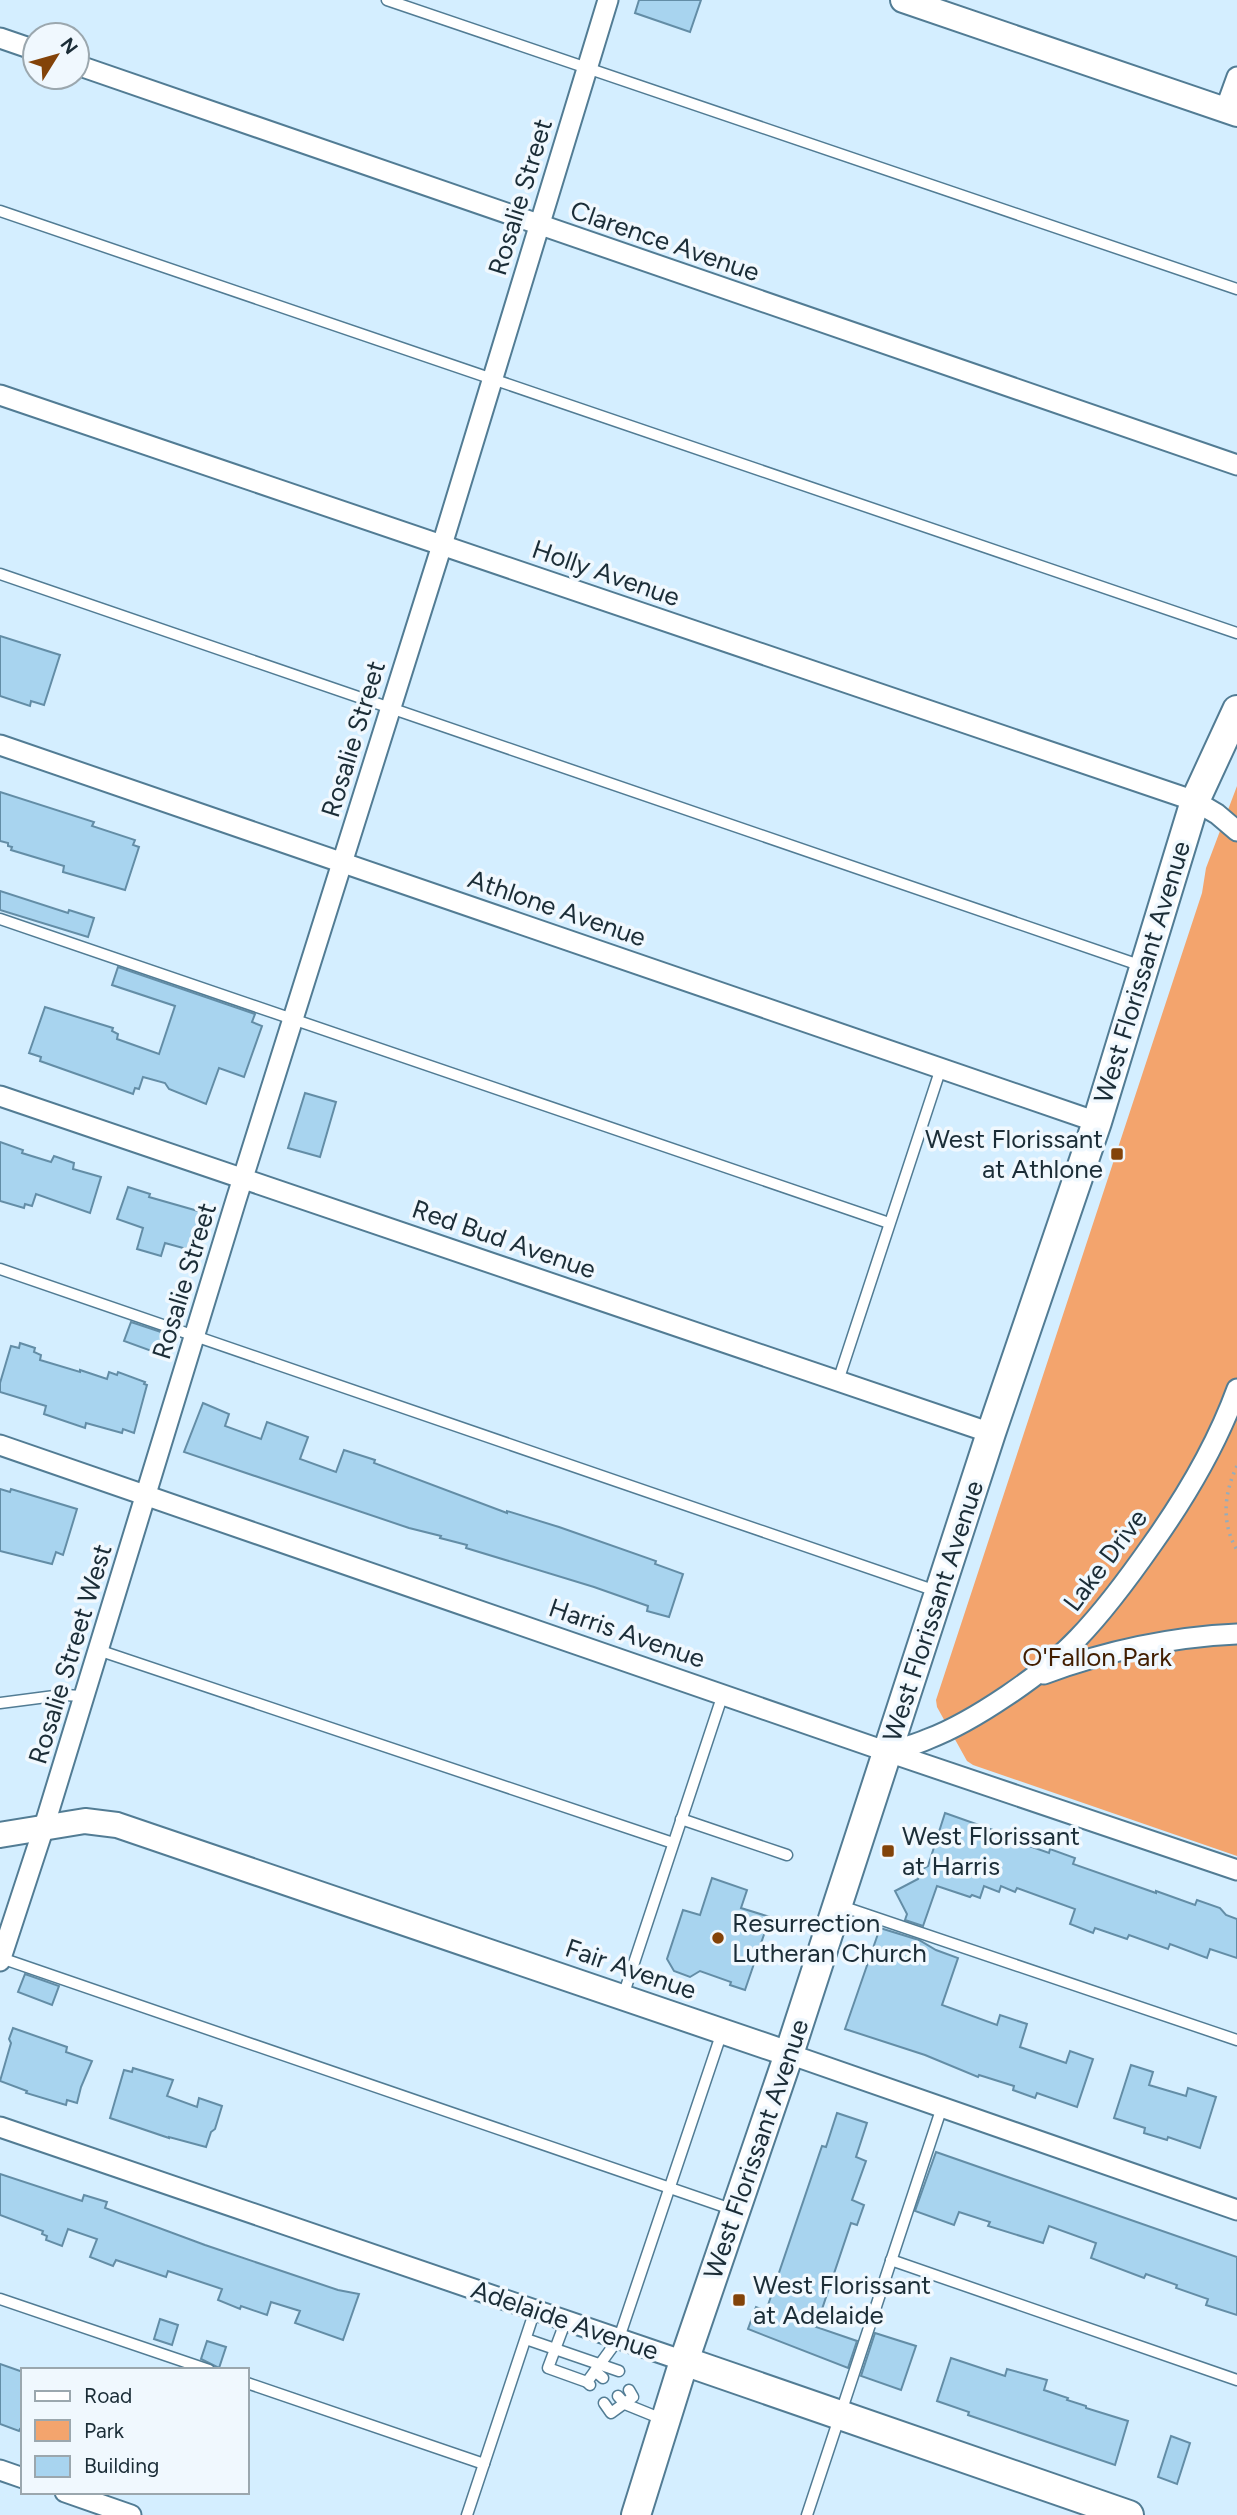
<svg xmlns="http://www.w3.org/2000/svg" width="1237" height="2515" viewBox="0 0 1237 2515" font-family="Figtree,sans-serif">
	<rect width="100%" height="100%" fill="#d4eeff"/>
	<path fill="#f3a46d" d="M1237,786V1856L973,1765L967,1761L937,1707L936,1700L1202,893L1206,868Z"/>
	<g fill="#a8d4ef" stroke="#638da6" stroke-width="2">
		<path d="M639,0H701L690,32L635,13Z"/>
		<path d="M0,636L60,655L44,705L31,701L30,706L0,696Z"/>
		<path d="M0,792L94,822L92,826L135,840L133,845L139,847L125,890L63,872L64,866L11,850L12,847L8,846V843L0,841Z"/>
		<path d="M0,891L68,913L69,910L94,918L88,937L0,910Z"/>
		<path d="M118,967L255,1014L252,1022L262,1026L244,1077L219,1068L206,1104L169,1089L165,1083L143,1077L139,1089L135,1088L133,1094L40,1061L41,1057L29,1053L45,1007L113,1028L112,1031L118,1034L117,1039L159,1054L175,1006L112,985Z"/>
		<path d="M305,1093L336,1102L320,1157L288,1148Z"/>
		<path d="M0,1142L23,1150L22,1153L51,1162L54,1156L74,1163L73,1169L101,1177L90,1213L36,1194L32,1206L25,1204L24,1208L0,1201Z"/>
		<path d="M128,1187L150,1194L149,1197L205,1213L194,1251L165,1243L161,1256L137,1249L143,1228L117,1219Z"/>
		<path d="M131,1322L164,1333L157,1353L124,1341Z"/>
		<path d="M20,1343L35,1348L34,1352L41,1355L40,1360L80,1372V1370L107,1379L109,1372L117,1375L118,1372L145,1382L144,1384L147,1385L134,1433L123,1429L122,1433L86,1423L85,1428L44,1414L46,1406L0,1392V1383L11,1346L19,1348Z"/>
		<path d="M203,1403L229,1414L225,1426L261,1439L267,1422L308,1437L300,1459L336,1472L344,1450L375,1460L374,1463L507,1513V1511L559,1527L656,1561L655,1564L683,1574L669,1617L647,1611L648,1606L594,1587L466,1548L467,1545L440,1538L441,1536L409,1528L184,1452Z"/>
		<path d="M0,1489L10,1492L11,1489L77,1509L63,1555L56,1552L52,1564L0,1551Z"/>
		<path d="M945,1813L1016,1838L1015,1841L1049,1853L1050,1849L1075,1858L1073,1864L1156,1893V1891L1195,1905L1197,1900L1220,1908L1226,1915L1237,1919V1958L1210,1949L1207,1958L1170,1944L1168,1949L1129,1935L1127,1939L1095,1928L1093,1933L1070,1924L1075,1909L1017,1888L1015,1892L1001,1886L999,1892L984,1886L980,1898L972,1895L970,1897L937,1886L923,1926L905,1920L907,1914L895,1891L918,1879L922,1869L928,1866Z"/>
		<path d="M712,1878L747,1890L741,1908L770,1917L745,1990L730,1985L731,1982L700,1971L690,1977L674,1971L667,1959L683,1910L700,1915Z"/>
		<path d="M880,1928L919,1940L936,1950L958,1958L942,2005L997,2025L1000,2015L1027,2024L1020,2047L1066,2063L1070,2051L1093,2059L1077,2107L1037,2093L1035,2098L1013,2090L1014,2086L979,2075L978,2077L925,2055L845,2029Z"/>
		<path d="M25,1974L59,1986L52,2005L18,1992Z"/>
		<path d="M13,2028L67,2047L66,2052L92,2061L81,2087L77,2103L67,2100L66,2105L26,2093L27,2091L0,2081L11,2043L9,2039Z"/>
		<path d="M1131,2065L1153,2072L1149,2085L1186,2096L1188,2088L1216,2097L1200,2148L1168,2137L1167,2140L1144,2133L1145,2128L1114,2118Z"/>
		<path d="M133,2068L173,2080L167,2096L197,2107L199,2098L222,2106L215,2129L211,2132L206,2147L169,2137V2138L110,2118L124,2070L132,2072Z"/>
		<path d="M837,2113L867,2123L856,2157L866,2161L852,2200L864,2205L857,2225L851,2223L816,2327L857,2341L848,2368L748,2329L756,2307L766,2311L822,2146L826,2147Z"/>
		<path d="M936,2152L1237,2257V2315L1206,2305L1208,2299L1176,2288L1177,2285L1146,2274L1144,2278L1091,2258L1096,2243L1049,2226L1043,2243L988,2226L990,2222L959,2212L954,2225L915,2211Z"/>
		<path d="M0,2174L82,2201L84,2195L107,2202L105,2208L205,2245L338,2290L359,2294L343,2340L295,2323L300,2311L271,2302L267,2315L241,2306L240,2309L218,2300L222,2289L168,2271L166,2277L116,2260L113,2266L90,2257L97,2239L68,2229L62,2246L46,2240L47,2236L42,2234L43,2231L0,2215Z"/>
		<path d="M160,2319L178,2325L172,2345L154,2339Z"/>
		<path d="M875,2333L916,2346L901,2390L861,2376Z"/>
		<path d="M207,2341L226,2347L219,2368L201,2359Z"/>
		<path d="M951,2358L1005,2376L1007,2369L1047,2380L1044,2390L1068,2398L1067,2400L1086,2406V2408L1128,2421L1115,2465L968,2415L969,2412L937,2401Z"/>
		<path d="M0,2364L23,2372V2430L20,2429L19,2431L0,2424Z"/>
		<path d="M1171,2436L1190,2443L1177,2484L1158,2477Z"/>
	</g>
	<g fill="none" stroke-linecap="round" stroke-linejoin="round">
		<defs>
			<g id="service">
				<path d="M387,0L1237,289"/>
				<path d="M0,211L1237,633"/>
				<path d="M0,574L1142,966"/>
				<path d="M0,919L889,1223"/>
				<path d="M0,1269L936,1591"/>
				<path d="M838,1381L941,1068"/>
				<path d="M98,1650L673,1843"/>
				<path d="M0,1703L62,1695L84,1696"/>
				<path d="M681,1819L787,1855"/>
				<path d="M841,1906L1237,2040"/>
				<path d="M1,1958L734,2210"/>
				<path d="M623,1996L723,1694"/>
				<path d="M891,2260L1237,2380"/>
				<path d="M0,2299L209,2370"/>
				<path d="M566,2320L548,2368L587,2382L590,2385"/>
				<path d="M526,2339L619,2371"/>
				<path d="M595,2371L603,2378"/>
				<path d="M587,2382L619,2338L722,2032"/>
				<path d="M247,2383L484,2464"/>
				<path d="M618,2396L625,2404L662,2419"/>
				<path d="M604,2403L611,2413L633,2397L629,2390"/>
				<path d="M467,2515L535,2310"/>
				<path d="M807,2515L942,2107"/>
			</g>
			<g id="minor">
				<path d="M0,38L35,50"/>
				<path d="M77,65L1237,465"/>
				<path d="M1225,110L1237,77"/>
				<path d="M0,395L1195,801L1217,814L1237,831"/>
				<path d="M0,745L1097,1122"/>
				<path d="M0,1096L991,1433"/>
				<path d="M0,1445L888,1752L1237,1870"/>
				<path d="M1044,1674C1106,1651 1171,1637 1237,1634"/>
				<path d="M888,1752C901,1748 915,1745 928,1739C973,1722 1045,1673 1078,1638C1106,1609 1130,1576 1153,1543C1187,1495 1217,1444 1237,1389"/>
				<path d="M0,1961L43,1830L236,1200L442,545L608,0"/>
				<path d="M789,2054L1237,2210"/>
				<path d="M0,2127L684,2361"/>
				<path d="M0,2470L23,2478"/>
				<path d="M65,2492L131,2515"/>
			</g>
			<g id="tertiary">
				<path d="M903,0L1237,114"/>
				<path d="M0,1835L85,1821L117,1825L789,2054"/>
			</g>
			<g id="secondary">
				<path d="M684,2361L1129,2515"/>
				<path d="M636,2515L684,2361L789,2054L991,1433L1097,1122L1195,801L1237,710"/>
			</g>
		</defs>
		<use href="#service" stroke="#527c94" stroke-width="13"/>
		<use href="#minor" stroke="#527c94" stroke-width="23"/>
		<use href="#tertiary" stroke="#527c94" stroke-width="28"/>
		<use href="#secondary" stroke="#527c94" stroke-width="32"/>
		<path stroke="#95acbb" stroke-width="3.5" stroke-dasharray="2 5" stroke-linecap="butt" d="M1237,1466C1224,1493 1221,1523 1237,1550"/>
		<use href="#service" stroke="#fff" stroke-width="10"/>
		<use href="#minor" stroke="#fff" stroke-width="19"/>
		<use href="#tertiary" stroke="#fff" stroke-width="24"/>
		<use href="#secondary" stroke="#fff" stroke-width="28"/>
	</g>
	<g fill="#834309" stroke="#f0f8fe" stroke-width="2.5">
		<rect x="1110" y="1147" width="14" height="14" rx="3.5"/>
		<rect x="881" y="1844" width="14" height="14" rx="3.5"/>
		<circle cx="718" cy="1938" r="7"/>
		<rect x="732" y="2293" width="14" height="14" rx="3.5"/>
	</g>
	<g text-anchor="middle" stroke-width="7" stroke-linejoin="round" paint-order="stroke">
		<g font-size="26" fill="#1b2d37" stroke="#f0f8fe">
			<text transform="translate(520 197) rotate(-73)" y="9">Rosalie Street</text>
			<text transform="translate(665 241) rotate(19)" y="9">Clarence Avenue</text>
			<text transform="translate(606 573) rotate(19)" y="9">Holly Avenue</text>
			<text transform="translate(353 739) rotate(-73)" y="9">Rosalie Street</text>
			<text transform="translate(557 908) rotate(19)" y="9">Athlone Avenue</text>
			<text transform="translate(1142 972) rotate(-73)" y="9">West Florissant Avenue</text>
			<text transform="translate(504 1239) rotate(19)" y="9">Red Bud Avenue</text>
			<text transform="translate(184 1281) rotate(-73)" y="9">Rosalie Street</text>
			<text transform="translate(1105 1560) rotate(-53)" y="9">Lake Drive</text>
			<text transform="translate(933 1611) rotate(-72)" y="9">West Florissant Avenue</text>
			<text transform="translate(627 1633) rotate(19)" y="9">Harris Avenue</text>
			<text transform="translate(70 1654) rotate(-73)" y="9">Rosalie Street West</text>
			<text transform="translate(631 1969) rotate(19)" y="9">Fair Avenue</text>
			<text transform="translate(756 2149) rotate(-71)" y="9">West Florissant Avenue</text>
			<text transform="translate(565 2320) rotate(19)" y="9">Adelaide Avenue</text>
		</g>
		<g font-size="26" fill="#1b2d37" stroke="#f0f8fe" text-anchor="start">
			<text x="1103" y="1148" text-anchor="end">West Florissant<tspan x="1103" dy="30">at Athlone</tspan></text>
			<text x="902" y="1845">West Florissant<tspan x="902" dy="30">at Harris</tspan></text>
			<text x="732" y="1932">Resurrection<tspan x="732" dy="30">Lutheran Church</tspan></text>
			<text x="753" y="2294">West Florissant<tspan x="753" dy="30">at Adelaide</tspan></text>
		</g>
		<g font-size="26" fill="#421e00" stroke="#f0f8fe">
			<text x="1097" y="1666">O'Fallon Park</text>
		</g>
	</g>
	<rect x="21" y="2368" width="228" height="126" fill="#f0f8fe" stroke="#9ba7ae" stroke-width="2"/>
	<rect x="35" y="2391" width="35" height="10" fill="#ffffff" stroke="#9ba7ae" stroke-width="2"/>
	<text x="84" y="2403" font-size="21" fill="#1b2d37">Road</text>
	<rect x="35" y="2420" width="35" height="21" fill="#f3a46d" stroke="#9ba7ae" stroke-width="2"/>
	<text x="84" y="2438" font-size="21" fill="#1b2d37">Park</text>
	<rect x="35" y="2456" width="35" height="21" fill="#a8d4ef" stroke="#9ba7ae" stroke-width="2"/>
	<text x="84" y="2473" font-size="21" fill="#1b2d37">Building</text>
	<g transform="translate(56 56) rotate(53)"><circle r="33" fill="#f0f8fe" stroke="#9ba7ae" stroke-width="2"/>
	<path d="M0-5L12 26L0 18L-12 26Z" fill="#834309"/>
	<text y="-10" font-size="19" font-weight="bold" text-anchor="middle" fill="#1b2d37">N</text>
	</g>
</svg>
